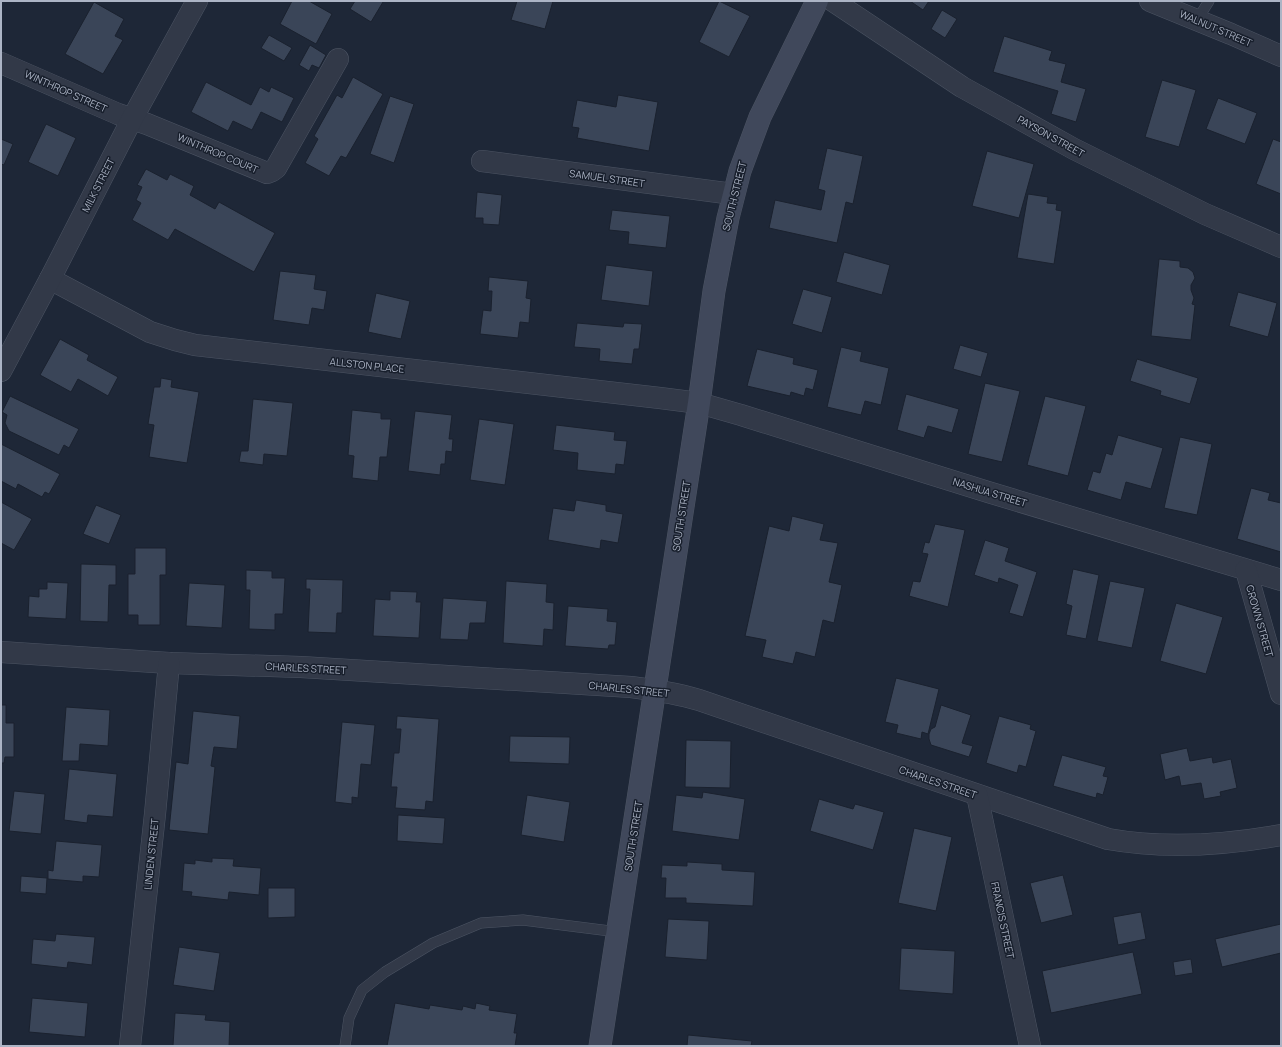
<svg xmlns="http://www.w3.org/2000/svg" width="1282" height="1047" viewBox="0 0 1282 1047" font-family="Manrope,sans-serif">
	<rect width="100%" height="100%" fill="#1e2737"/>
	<g fill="#3a4558" stroke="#1a212e">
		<path d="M292,1H309L332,14L316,44L280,24Z"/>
		<path d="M355,1H382L383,2L371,22L350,9Z"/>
		<path d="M517,1H553L545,29L511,20Z"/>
		<path d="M719,1L750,16L729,57L699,42Z"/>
		<path d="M910,1H929L923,10Z"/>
		<path d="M94,2L124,19L115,36L123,40L103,74L65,54Z"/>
		<path d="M942,10L957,19L945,38L931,29Z"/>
		<path d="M269,35L292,48L284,61L261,48Z"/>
		<path d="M1004,36L1052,51L1049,60L1066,64L1061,82L1086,89L1076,122L1051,114L1058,91L993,72Z"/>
		<path d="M310,45L326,55L319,68L312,65L309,71L299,65Z"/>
		<path d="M353,77L383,94L346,158L341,156L329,176L305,163L318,139L314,136L337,95L342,98Z"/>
		<path d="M1162,80L1196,90L1179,147L1145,137Z"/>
		<path d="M206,82L251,105L260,87L269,92L271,87L294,98L282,122L261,112L252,130L233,121L228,131L191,112Z"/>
		<path d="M618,95L658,102L649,151L577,138L579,128L572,127L577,100L616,107Z"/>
		<path d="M390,96L414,104L394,163L370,154Z"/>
		<path d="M1218,98L1257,113L1245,144L1206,129Z"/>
		<path d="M46,124L76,138L58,176L28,162Z"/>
		<path d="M1,139L13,144L4,165L1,164Z"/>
		<path d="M1273,139L1281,142V194L1256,184Z"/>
		<path d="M827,148L863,156L853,204L846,202L837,243L769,228L775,200L821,210L825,191L818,189Z"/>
		<path d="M987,151L1034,164L1019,218L972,206Z"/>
		<path d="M146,169L167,180L170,174L194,186L190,195L215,209L219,202L275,233L254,272L175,229L168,240L132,220L141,203L136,200L142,187L137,185Z"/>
		<path d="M477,192L502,195L499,225L483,224V218H475Z"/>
		<path d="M1028,194L1048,197L1047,203L1057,204L1056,210L1062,211L1054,264L1017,258Z"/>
		<path d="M612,210L670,216L666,248L628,244L629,232L609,230Z"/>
		<path d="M844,252L890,265L882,295L836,282Z"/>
		<path d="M1159,259L1180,261V267L1188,268L1193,272L1195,278L1191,285V290L1194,298L1192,304L1195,305L1191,340L1151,336Z"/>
		<path d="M606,265L653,271L649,306L601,300Z"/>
		<path d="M280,271L316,275L314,289L327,291L324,310L312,308L309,325L273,320Z"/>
		<path d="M489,277L528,281L526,298L531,299L529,323L520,322L518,338L480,334L483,310L491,311L492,291H488Z"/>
		<path d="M803,289L832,297L822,333L792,324Z"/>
		<path d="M1238,292L1277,303L1268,337L1229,326Z"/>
		<path d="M376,293L410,301L401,339L368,332Z"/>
		<path d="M577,323L623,327L624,323L642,324L639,349H634L632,364L599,361L600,349L574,347Z"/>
		<path d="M60,339L89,355L87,360L118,377L108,396L78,379L71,392L40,375Z"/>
		<path d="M960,345L988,353L981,377L953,369Z"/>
		<path d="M841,347L862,352L860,361L889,368L881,405L865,401L861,415L827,407Z"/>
		<path d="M757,349L794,358L793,364L818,370L813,390L806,388L804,396L791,392L790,396L747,386Z"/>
		<path d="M1137,359L1198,378L1190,404L1160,395L1161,391L1130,381Z"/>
		<path d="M161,378L172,380L171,387L199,392L187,463L149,457L154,425L148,424L154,387H160Z"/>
		<path d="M985,383L1020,391L1002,462L968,454Z"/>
		<path d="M906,394L959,409L952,433L928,426L924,438L897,430Z"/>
		<path d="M10,396L79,429L69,448L64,445L59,455L9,431L5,423L7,415L2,412Z"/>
		<path d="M1045,396L1086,406L1068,476L1027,465Z"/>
		<path d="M253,399L293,403L287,456L264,454L263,465L239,462L241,451H248Z"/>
		<path d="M352,410L381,413V419H391L387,457H380L378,481L352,478L354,456L348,455Z"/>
		<path d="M415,411L452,415L449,439H453L452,452L446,451L445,464H441L440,475L408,471Z"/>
		<path d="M479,419L514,424L505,485L470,480Z"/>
		<path d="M556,425L615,432L614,440L627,441L624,465L616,464L615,474L577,470L578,453L553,450Z"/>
		<path d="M1118,435L1163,448L1151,489L1126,482L1121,500L1087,490L1093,471L1100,473L1106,453L1112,455Z"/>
		<path d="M1180,437L1212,444L1197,515L1164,508Z"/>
		<path d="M1,444L60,474L49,494L45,492L42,497L18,484L16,489L1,481Z"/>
		<path d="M1251,488L1270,493L1268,500L1281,503V552L1237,539Z"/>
		<path d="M576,500L606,505V511L623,514L618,543L601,540L600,549L548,540L553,508L574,511Z"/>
		<path d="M1,502L32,519L14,550L1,543Z"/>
		<path d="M96,505L121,515L109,544L83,534Z"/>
		<path d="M792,516L824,524L820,540L838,543L829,582L842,585L834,623L823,620L815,657L796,652L793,664L762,657L766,640L745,636L769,526L789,531Z"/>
		<path d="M935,524L965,530L948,607L909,596L913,581L920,582L928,554L922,553L925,542L929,543Z"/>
		<path d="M985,540L1009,548L1005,561L1037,572L1023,617L1009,613L1018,585L999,578L998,583L974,575Z"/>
		<path d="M135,548H166V575H160V625H138V615H128V574H135Z"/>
		<path d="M81,564L116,565V585H109L108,622L80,621Z"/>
		<path d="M1073,569L1099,575L1086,639L1066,635L1072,606L1066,604Z"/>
		<path d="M246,570L272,571V578H285L283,614H275V630L249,629L250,590H246Z"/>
		<path d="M306,579L343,580L342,613H337L336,633L308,632L310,589H306Z"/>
		<path d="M506,581L547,584L546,602L554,603L553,630L544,629L543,646L503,643Z"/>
		<path d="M1110,581L1145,588L1132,648L1097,641Z"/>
		<path d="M47,582L68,583L66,619L28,617L29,596L39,597V589H47Z"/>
		<path d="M189,583L225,585L222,628L186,626Z"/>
		<path d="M390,591L417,592L416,602H421L419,638L373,636L375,599L390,600Z"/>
		<path d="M443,598L487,601L485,623H470L468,640L440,639Z"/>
		<path d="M1176,603L1223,617L1206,674L1160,661Z"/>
		<path d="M568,606L608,609L607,621L617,622L615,645H609L608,649L565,646Z"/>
		<path d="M896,678L939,689L928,734L922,732L921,739L896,733L898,725L885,722Z"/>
		<path d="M1,705H6V723H14V757H5L4,763H1Z"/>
		<path d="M941,705L971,715L962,743L973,746L969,757L931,745L929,739V734L931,729L935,727Z"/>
		<path d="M66,707L110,710L108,746L80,744L79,761H62Z"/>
		<path d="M193,711L240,716L237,749L214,747L211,766L215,767L208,834L169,830L176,762L188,764Z"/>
		<path d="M397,716L439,719L433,802L426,801L425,810L395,808L397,787H391L394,753H399L401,729H396Z"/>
		<path d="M999,716L1031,725L1030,729L1036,731L1026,767L1019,765L1017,773L986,763Z"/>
		<path d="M342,722L375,725L371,765L361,764L358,798L352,797V804L335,802Z"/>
		<path d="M510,736L570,737L569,764L509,762Z"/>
		<path d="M686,740L731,741L730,788L685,787Z"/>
		<path d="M1187,748L1190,761L1212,757L1213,763L1231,759L1237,788L1220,792L1221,796L1204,799L1201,783L1181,786L1179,776L1165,780L1160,754Z"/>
		<path d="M1062,755L1106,767L1103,776L1108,777L1103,795L1097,793L1096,798L1053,786Z"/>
		<path d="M69,769L117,774L113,817L88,815L87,823L64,820Z"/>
		<path d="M14,791L45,794L41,834L9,831Z"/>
		<path d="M703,792L745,799L739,840L672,831L676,795L702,798Z"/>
		<path d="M527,795L570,802L564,842L521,835Z"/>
		<path d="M819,799L853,809L855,804L884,812L873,850L810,831Z"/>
		<path d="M398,815L445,818L443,844L397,841Z"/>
		<path d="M914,828L952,837L936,911L898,903Z"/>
		<path d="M56,841L102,845L99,877L83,876V882L48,879V870L53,871Z"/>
		<path d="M212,858L234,859L233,866L261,868L259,895L229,892L228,900L191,896L192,892L182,891L184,863L195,864V860L212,862Z"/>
		<path d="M687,862L722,864V870L755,872L753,906L686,903V898H665L666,878H661L662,865L687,866Z"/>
		<path d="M1063,875L1073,915L1041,923L1030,883Z"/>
		<path d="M21,876L47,878L46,894L20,892Z"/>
		<path d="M268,888H295V917L268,918Z"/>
		<path d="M1141,912L1146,939L1118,945L1113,917Z"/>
		<path d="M668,919L709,921L707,960L665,957Z"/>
		<path d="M1281,924V953L1222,967L1215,939Z"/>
		<path d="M56,934L95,937L92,965L68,962L67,968L31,964L33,939L55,941Z"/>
		<path d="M179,947L220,953L214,991L173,985Z"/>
		<path d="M901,948L955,951L953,994L899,990Z"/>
		<path d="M1133,952L1142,994L1051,1013L1042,971Z"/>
		<path d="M1191,959L1193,973L1175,976L1173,962Z"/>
		<path d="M32,998L88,1003L85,1037L29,1032Z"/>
		<path d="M395,1003L429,1009L430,1005L462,1010L463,1006L475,1009L476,1003L490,1006L489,1010L517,1014L514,1033H517L515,1046H387Z"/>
		<path d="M175,1013L206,1015L205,1020L230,1022L229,1046H173Z"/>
		<path d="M688,1035L752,1041L751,1046H687Z"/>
	</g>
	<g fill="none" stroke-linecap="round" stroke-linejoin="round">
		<defs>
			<g id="lane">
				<path d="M1197,20L1209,1"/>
				<path d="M345,1046L349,1018L362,990L385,972L433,943L481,923L523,920L618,932"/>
			</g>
			<g id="street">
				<path d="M833,1L962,87L1074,149L1205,214L1281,247"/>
				<path d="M1150,1L1231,34L1281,56"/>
				<path d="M1,63L118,114L147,124L267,173L272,171L276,168L338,59"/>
				<path d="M482,161L733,194"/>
				<path d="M50,279L150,332L175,340L195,345L660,398L699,403L741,415L988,492L1281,580"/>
				<path d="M1,371L50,279L132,119L197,1"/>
				<path d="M1246,570L1281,694"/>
				<path d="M1,652L169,663L301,667L631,687C654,690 677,693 699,700L1108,839C1164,849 1225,845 1281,835"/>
				<path d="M977,795L1030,1046"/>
				<path d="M130,1046L155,814L169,663"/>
			</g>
			<path id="secondary" d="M600,1046L699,403L714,291L728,218L740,171L760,117L817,1"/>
		</defs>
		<use href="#lane" stroke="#4c5463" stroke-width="11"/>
		<use href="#street" stroke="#4c5463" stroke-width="22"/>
		<use href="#secondary" stroke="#4c5463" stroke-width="23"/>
		<use href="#lane" stroke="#323948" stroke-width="10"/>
		<use href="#street" stroke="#323948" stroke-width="21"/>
		<use href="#secondary" stroke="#40485b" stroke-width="22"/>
	</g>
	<g text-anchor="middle" stroke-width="3" stroke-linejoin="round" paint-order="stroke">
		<g font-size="10" fill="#acb4c5" stroke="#181f2c">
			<text transform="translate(1216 28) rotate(23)" y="4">WALNUT STREET</text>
			<text transform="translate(66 91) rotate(24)" y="4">WINTHROP STREET</text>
			<text transform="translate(1051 136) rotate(29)" y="4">PAYSON STREET</text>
			<text transform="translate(218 153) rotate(23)" y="4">WINTHROP COURT</text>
			<text transform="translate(607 178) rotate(8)" y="4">SAMUEL STREET</text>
			<text transform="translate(98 185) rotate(-63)" y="4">MILK STREET</text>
			<text transform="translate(734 196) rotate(-76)" y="4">SOUTH STREET</text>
			<text transform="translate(367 365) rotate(6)" y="4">ALLSTON PLACE</text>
			<text transform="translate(990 492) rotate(17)" y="4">NASHUA STREET</text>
			<text transform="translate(681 516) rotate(-81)" y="4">SOUTH STREET</text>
			<text transform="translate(1260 621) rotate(74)" y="4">CROWN STREET</text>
			<text transform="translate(306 668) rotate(3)" y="4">CHARLES STREET</text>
			<text transform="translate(629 689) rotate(6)" y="4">CHARLES STREET</text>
			<text transform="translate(938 782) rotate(19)" y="4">CHARLES STREET</text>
			<text transform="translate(633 836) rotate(-81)" y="4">SOUTH STREET</text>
			<text transform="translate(151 854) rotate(-84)" y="4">LINDEN STREET</text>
			<text transform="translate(1003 920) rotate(78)" y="4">FRANCIS STREET</text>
		</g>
	</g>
	<rect width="1282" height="1047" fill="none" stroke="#acb4c5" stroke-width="4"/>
</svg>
